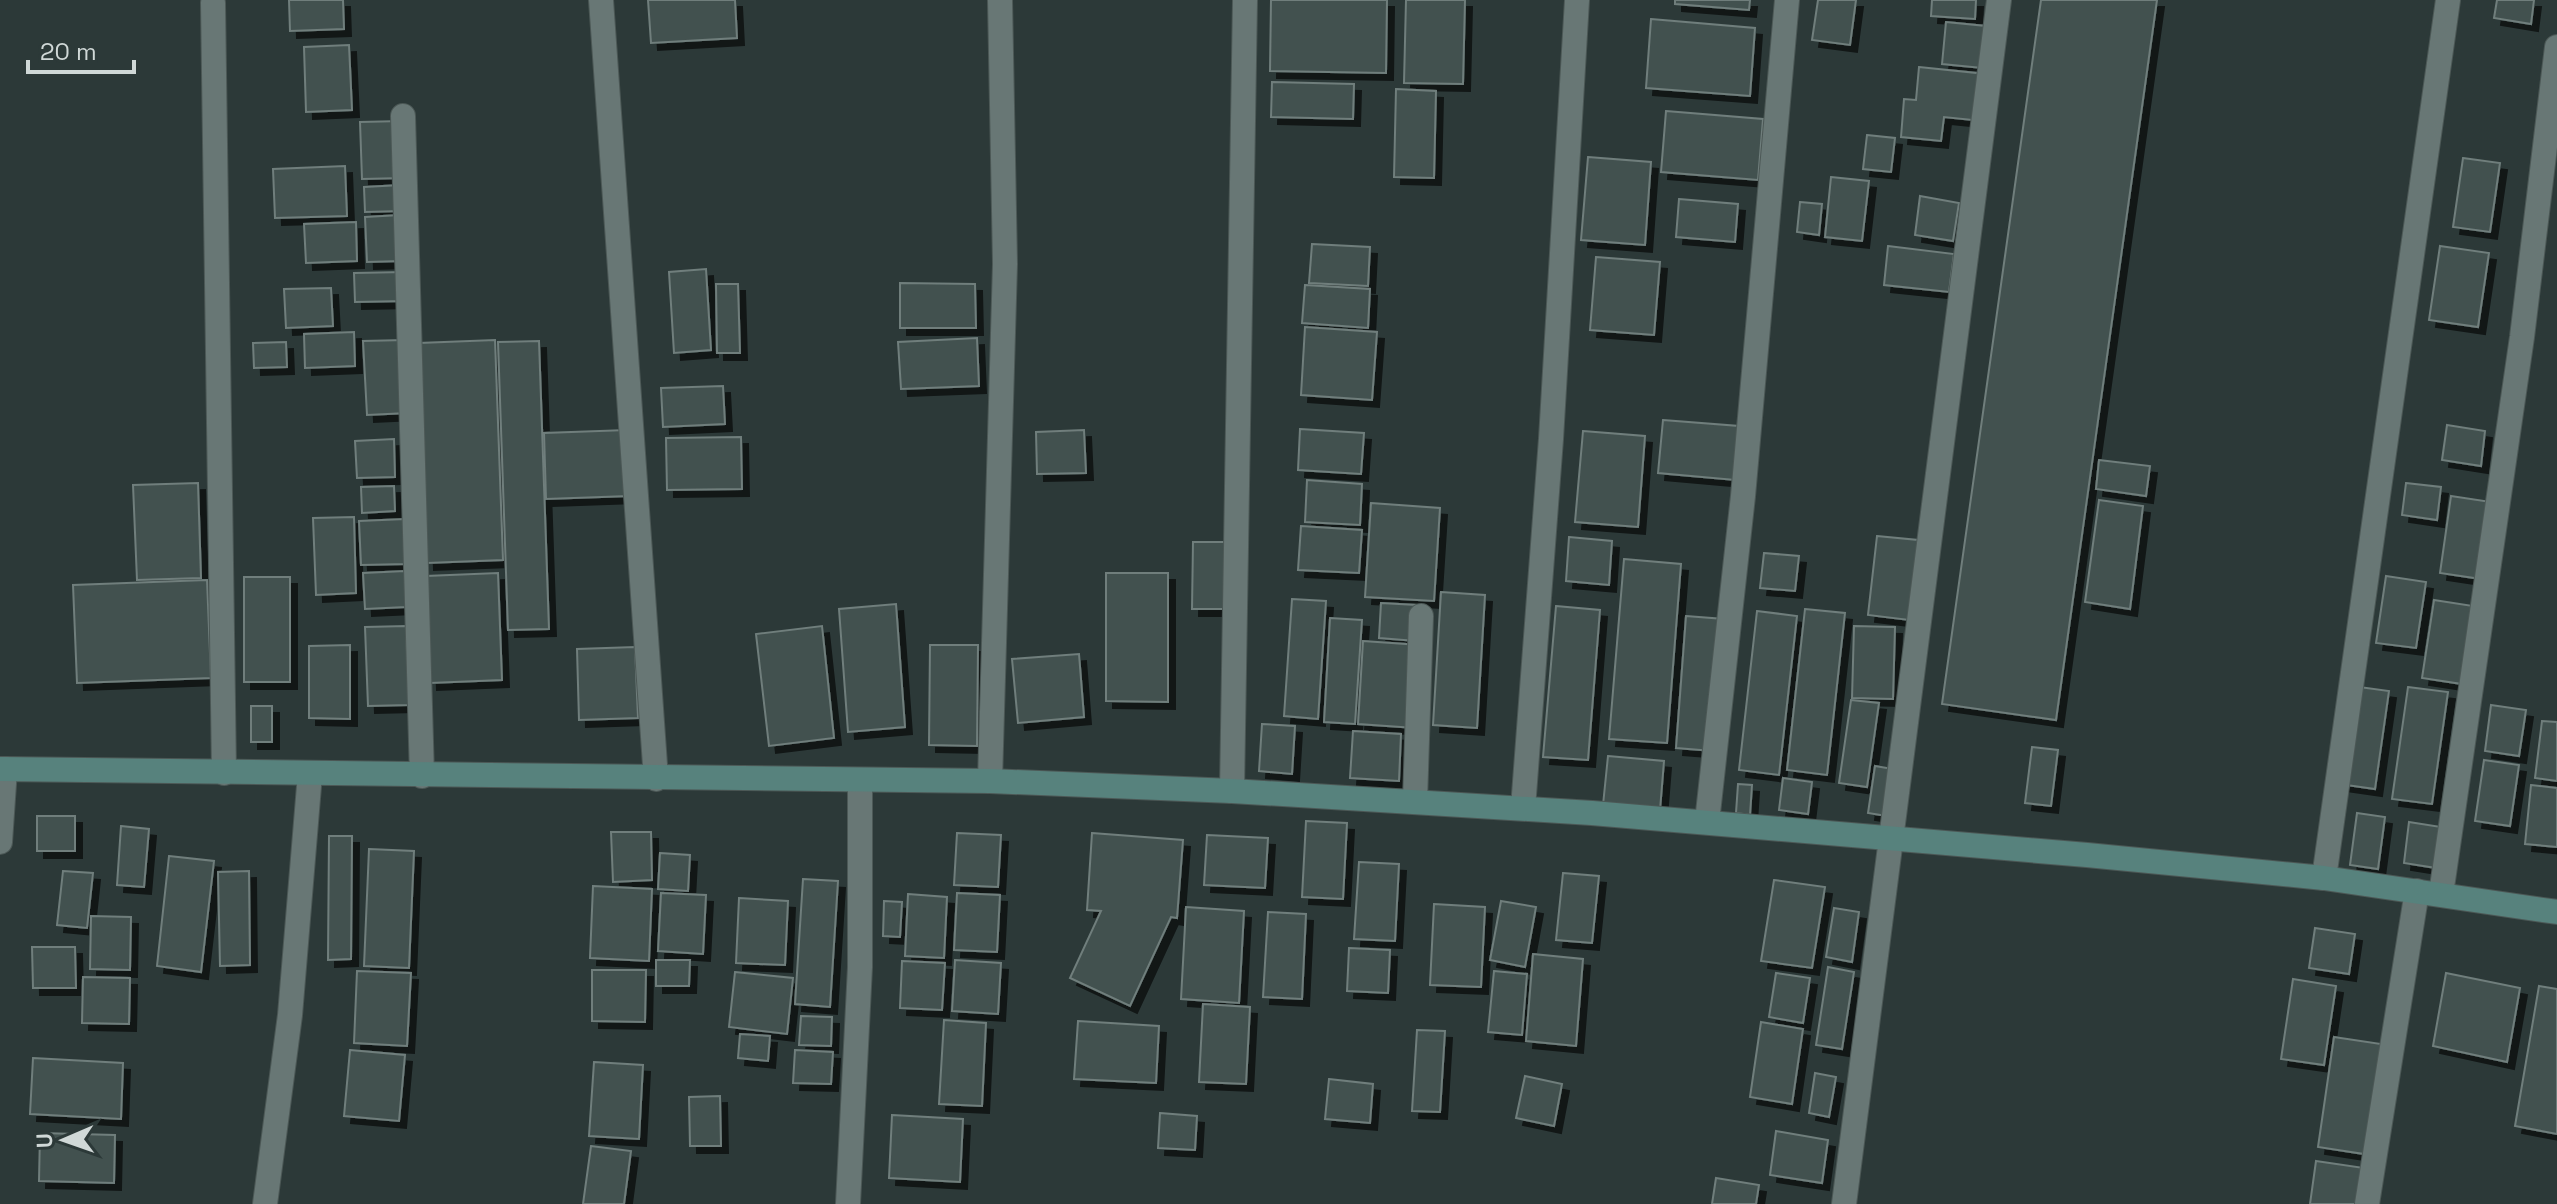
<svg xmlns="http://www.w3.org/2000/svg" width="2557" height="1204" viewBox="0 0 2557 1204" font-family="'Space Grotesk',sans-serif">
	<defs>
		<filter id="shadow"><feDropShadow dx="7" dy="7" stdDeviation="0" flood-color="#0009"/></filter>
	</defs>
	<rect width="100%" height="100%" fill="#2c3938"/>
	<g fill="#43514f" stroke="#6f7e7c" stroke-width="2" filter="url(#shadow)">
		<path d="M289,0H343L344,29L290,31Z"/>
		<path d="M648,0H735L737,38L651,43Z"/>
		<path d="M1271,0H1387L1386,73L1270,71Z"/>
		<path d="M1406,0H1465L1463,84L1404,83Z"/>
		<path d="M1675,0H1750L1749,10L1675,4Z"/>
		<path d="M1818,0H1856L1850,45L1812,40Z"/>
		<path d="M1932,0H1976L1975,19L1931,16Z"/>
		<path d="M2041,0H2157L2056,720L1942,704Z"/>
		<path d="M2497,0H2534L2531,24L2494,18Z"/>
		<path d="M1651,19L1755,28L1750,96L1646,88Z"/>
		<path d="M1946,22L1986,26L1982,68L1942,64Z"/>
		<path d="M349,45L352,110L306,112L304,47Z"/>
		<path d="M1919,67L1986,74L1982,121L1944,117L1941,141L1901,137L1904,99L1916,100Z"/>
		<path d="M1272,82L1354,84L1353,119L1271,117Z"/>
		<path d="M1396,89L1436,91L1434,178L1394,177Z"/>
		<path d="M1666,111L1763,119L1758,180L1661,172Z"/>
		<path d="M402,121L404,178L362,179L360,122Z"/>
		<path d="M1867,135L1895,138L1891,172L1863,169Z"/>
		<path d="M1588,157L1651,162L1645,245L1581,240Z"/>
		<path d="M2463,158L2500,163L2490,232L2453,227Z"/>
		<path d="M345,166L347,216L275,218L273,169Z"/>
		<path d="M1831,177L1869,181L1862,241L1825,237Z"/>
		<path d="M401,185L402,211L365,212L364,187Z"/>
		<path d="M1920,196L1959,203L1953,241L1915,235Z"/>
		<path d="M1679,199L1738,204L1735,242L1676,237Z"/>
		<path d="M1800,202L1822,204L1819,235L1797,232Z"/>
		<path d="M400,215L402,261L367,262L365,217Z"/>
		<path d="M356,222L357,261L306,263L304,224Z"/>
		<path d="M1312,244L1370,247L1368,286L1309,283Z"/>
		<path d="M1888,246L1954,254L1949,292L1884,285Z"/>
		<path d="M2440,246L2489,253L2478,327L2429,320Z"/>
		<path d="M1596,257L1660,262L1654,335L1590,330Z"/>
		<path d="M706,269L711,350L674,353L669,272Z"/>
		<path d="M405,272L406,301L355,302L354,273Z"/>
		<path d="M900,283L975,284L976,328H900Z"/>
		<path d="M716,284H738L740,353H717Z"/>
		<path d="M1305,285L1370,289L1368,328L1302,323Z"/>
		<path d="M331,288L333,326L286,328L284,289Z"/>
		<path d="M1305,327L1377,332L1372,400L1301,395Z"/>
		<path d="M354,332L355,366L305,368L304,334Z"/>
		<path d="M977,338L979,386L901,389L898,342Z"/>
		<path d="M405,340L408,413L367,415L363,341Z"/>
		<path d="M495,340L503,560L427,563L419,343Z"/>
		<path d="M539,341L549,629L508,630L498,342Z"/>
		<path d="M286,342L287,367L254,368L253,343Z"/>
		<path d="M723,386L725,424L663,427L661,388Z"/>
		<path d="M1663,420L1739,426L1735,480L1658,473Z"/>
		<path d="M2447,425L2485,431L2481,466L2442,460Z"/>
		<path d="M1300,429L1364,433L1361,474L1298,470Z"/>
		<path d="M627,430L629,496L546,499L544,433Z"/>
		<path d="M1084,430L1086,473L1037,474L1036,432Z"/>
		<path d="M1583,431L1645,436L1638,527L1575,522Z"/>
		<path d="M741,437L742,489L667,490L666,438Z"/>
		<path d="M394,439L395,477L357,478L355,441Z"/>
		<path d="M2099,460L2150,466L2146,496L2096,489Z"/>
		<path d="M1307,480L1362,484L1360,525L1305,522Z"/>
		<path d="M198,483L201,578L137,580L133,485Z"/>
		<path d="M2406,483L2441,487L2437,520L2402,515Z"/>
		<path d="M394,486L395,511L362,513L361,487Z"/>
		<path d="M2451,496L2491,502L2481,579L2440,573Z"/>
		<path d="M2099,500L2143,506L2130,609L2085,602Z"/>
		<path d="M1371,503L1440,508L1434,601L1365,597Z"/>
		<path d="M354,517L356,593L316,595L313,518Z"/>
		<path d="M405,519L407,564L361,565L359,521Z"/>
		<path d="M1301,526L1362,530L1359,573L1298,570Z"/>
		<path d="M1877,536L1918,540L1909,620L1868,615Z"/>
		<path d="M1569,537L1612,541L1609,585L1566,581Z"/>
		<path d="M1193,542H1234L1233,609H1192Z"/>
		<path d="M1764,553L1799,556L1795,591L1760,588Z"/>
		<path d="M1624,559L1681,564L1667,743L1609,739Z"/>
		<path d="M405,571L406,607L365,609L363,573Z"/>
		<path d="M498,573L502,680L430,683L426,576Z"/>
		<path d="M1106,573H1168V702L1106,701Z"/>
		<path d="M2386,576L2426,582L2416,648L2376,643Z"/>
		<rect x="244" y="577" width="46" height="105"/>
		<path d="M207,580L211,678L77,683L73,585Z"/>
		<path d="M1441,592L1485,595L1477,728L1433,725Z"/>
		<path d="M1292,599L1326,601L1318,719L1284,716Z"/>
		<path d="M2434,600L2473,606L2462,684L2422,678Z"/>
		<path d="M1381,603L1417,605L1416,641L1379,638Z"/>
		<path d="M896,604L905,727L848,732L839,609Z"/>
		<path d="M1556,606L1600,610L1588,760L1543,757Z"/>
		<path d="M1805,609L1845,613L1827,775L1787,770Z"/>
		<path d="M1757,611L1797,616L1779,775L1739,770Z"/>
		<path d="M1686,616L1724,619L1713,751L1676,748Z"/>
		<path d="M1330,618L1362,620L1355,724L1324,722Z"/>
		<path d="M406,626L409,705L368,706L365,627Z"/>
		<path d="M822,626L834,738L769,746L756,634Z"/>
		<path d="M1854,626L1895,627L1893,699L1852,698Z"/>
		<path d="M1363,641L1420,645L1415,728L1358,724Z"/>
		<path d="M350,645V719L309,718V646Z"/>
		<path d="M930,645H978L977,746L929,745Z"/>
		<path d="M635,647L638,718L579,720L577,649Z"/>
		<path d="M1079,654L1084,717L1018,723L1012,659Z"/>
		<path d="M2352,686L2389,691L2375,789L2339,784Z"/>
		<path d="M2408,687L2448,692L2432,804L2392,799Z"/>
		<path d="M1851,700L1879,703L1867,787L1839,783Z"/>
		<path d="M2491,705L2526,710L2519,756L2485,751Z"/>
		<rect x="251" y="706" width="21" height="36"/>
		<path d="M2542,721L2557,722V781L2535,778Z"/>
		<path d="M1262,724L1295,726L1292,774L1259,771Z"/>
		<path d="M1353,731L1401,734L1399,781L1350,778Z"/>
		<path d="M2032,747L2058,750L2051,806L2025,803Z"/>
		<path d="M1608,756L1664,761L1660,810L1603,805Z"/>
		<path d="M2484,760L2519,765L2510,826L2475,821Z"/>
		<path d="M1875,766L1899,770L1893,817L1868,813Z"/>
		<path d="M1783,778L1812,782L1808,814L1779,810Z"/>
		<path d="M1738,784L1752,785L1750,815L1736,813Z"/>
		<path d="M2531,785L2557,788V847L2525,844Z"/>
		<path d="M2357,813L2385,817L2378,869L2350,865Z"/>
		<rect x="37" y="816" width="38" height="35"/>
		<path d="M1306,821L1347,823L1343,899L1302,897Z"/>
		<path d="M2409,822L2441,827L2436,868L2404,863Z"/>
		<path d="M121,826L149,829L144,887L117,885Z"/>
		<path d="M611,832H651L652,880L613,882Z"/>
		<path d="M957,833L1001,835L998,887L954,885Z"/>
		<path d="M1092,833L1183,840L1177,918L1171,917L1130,1006L1070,978L1101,911L1087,910Z"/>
		<path d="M1207,835L1268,838L1265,888L1204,885Z"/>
		<path d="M329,836H352L351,959L328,960Z"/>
		<path d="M369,849L414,851L409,968L364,966Z"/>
		<path d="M660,853L690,855L688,891L658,889Z"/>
		<path d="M169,856L214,861L201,972L157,966Z"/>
		<path d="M1359,862L1399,864L1395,941L1354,939Z"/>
		<path d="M63,871L93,873L87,928L57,925Z"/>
		<path d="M249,871L250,965L220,966L218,872Z"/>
		<path d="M1563,873L1599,876L1592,943L1556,940Z"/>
		<path d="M803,879L838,881L830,1007L795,1004Z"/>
		<path d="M1774,880L1825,887L1812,968L1761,961Z"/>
		<path d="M593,886L652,889L649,961L590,958Z"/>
		<path d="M661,893L706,895L703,954L658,951Z"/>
		<path d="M957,893L1000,895L997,952L954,950Z"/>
		<path d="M908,894L947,897L944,958L905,956Z"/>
		<path d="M739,898L788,901L785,965L736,963Z"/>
		<path d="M884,901L902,902L900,937L883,936Z"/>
		<path d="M1501,901L1536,907L1525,967L1490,960Z"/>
		<path d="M1434,904L1485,907L1481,987L1430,985Z"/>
		<path d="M1186,907L1244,911L1239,1003L1181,999Z"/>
		<path d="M1834,908L1859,912L1852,962L1826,957Z"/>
		<path d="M1268,912L1306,914L1302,999L1263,997Z"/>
		<path d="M91,916L131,917L130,970L90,969Z"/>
		<path d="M2315,928L2355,934L2349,974L2309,968Z"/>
		<path d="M32,947H75L76,988H33Z"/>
		<path d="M1349,948L1390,950L1388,993L1347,991Z"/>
		<path d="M1533,954L1583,959L1576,1046L1526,1041Z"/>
		<path d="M656,960H690L689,986H656Z"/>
		<path d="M955,960L1001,963L998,1014L952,1011Z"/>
		<path d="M902,961L945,963L942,1010L900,1008Z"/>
		<path d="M1828,967L1854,972L1842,1049L1816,1045Z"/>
		<path d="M592,970H646L645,1022L592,1021Z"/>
		<path d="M357,971L411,973L407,1046L354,1043Z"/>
		<path d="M1494,971L1527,974L1522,1035L1488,1032Z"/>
		<path d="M735,972L793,978L787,1034L729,1027Z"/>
		<path d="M1776,973L1810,978L1803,1023L1769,1017Z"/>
		<path d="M2446,973L2520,988L2507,1062L2433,1046Z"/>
		<path d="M83,977L130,978L129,1024L82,1023Z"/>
		<path d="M2293,979L2336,986L2324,1065L2281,1059Z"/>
		<path d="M2539,986L2557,989V1134L2515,1126Z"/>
		<path d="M1203,1004L1250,1007L1246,1084L1199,1082Z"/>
		<path d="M801,1016L832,1017L831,1046L799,1045Z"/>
		<path d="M944,1020L986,1023L982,1106L939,1104Z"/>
		<path d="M1078,1021L1159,1026L1156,1083L1074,1079Z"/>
		<path d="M1761,1022L1803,1029L1792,1104L1750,1097Z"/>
		<path d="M1417,1030L1445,1031L1440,1112L1412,1111Z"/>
		<path d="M740,1034L770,1036L768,1061L738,1058Z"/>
		<path d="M2334,1037L2381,1044L2364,1154L2318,1147Z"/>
		<path d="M350,1050L405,1055L399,1121L344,1116Z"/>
		<path d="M795,1050L833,1052L831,1084L793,1083Z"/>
		<path d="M33,1058L123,1063L121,1119L30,1114Z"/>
		<path d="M594,1062L643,1065L639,1139L589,1136Z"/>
		<path d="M1815,1073L1836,1077L1829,1117L1809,1113Z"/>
		<path d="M1525,1076L1562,1084L1554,1126L1516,1118Z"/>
		<path d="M1329,1079L1373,1084L1370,1123L1325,1119Z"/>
		<path d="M720,1096L721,1146H690L689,1097Z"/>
		<path d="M1160,1113L1197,1116L1195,1150L1158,1148Z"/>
		<path d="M892,1115L963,1119L960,1182L889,1178Z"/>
		<path d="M1776,1131L1828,1140L1822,1183L1770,1175Z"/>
		<path d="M40,1133L115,1135L114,1183L39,1181Z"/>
		<path d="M591,1146L631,1151L624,1204H583Z"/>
		<path d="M2316,1161L2364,1168L2358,1204H2310Z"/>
		<path d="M1716,1178L1759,1185L1756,1204H1712Z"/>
	</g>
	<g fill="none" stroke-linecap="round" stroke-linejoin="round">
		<defs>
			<g id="street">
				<path d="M601,0L656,779"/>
				<path d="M213,3L224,773"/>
				<path d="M403,116L422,776"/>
				<path d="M990,781L1005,264L1000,0"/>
				<path d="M1232,791L1245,0"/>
				<path d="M1415,801L1421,616"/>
				<path d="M1523,808L1551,439L1577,0"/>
				<path d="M1707,822L1743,496L1787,0"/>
				<path d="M0,842L5,769"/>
				<path d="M2324,878L2448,0"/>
				<path d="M2441,894L2522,337L2557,47"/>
				<path d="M265,1204L290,1015L310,774"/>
				<path d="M848,1204L860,967V780"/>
				<path d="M1844,1204L1999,0"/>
				<path d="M2367,1204L2417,891"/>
			</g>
			<path id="secondary" d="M0,769L990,781L1232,791L1592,813L2087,855L2324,878L2557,912"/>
		</defs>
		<use href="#street" stroke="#4c5856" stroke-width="26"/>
		<use href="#secondary" stroke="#4c5856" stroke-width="26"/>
		<use href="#street" stroke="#687775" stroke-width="24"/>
		<use href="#secondary" stroke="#57827d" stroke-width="24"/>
	</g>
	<g transform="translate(64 1140) rotate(268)" stroke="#2c3938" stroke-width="6" paint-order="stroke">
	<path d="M0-6L14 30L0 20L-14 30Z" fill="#d0d8d7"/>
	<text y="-12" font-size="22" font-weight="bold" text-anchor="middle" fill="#d0d8d7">U</text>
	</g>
	<path d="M28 60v12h106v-12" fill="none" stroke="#d0d8d7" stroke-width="4"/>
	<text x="40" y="60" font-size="24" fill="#d0d8d7" stroke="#2c3938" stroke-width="6" paint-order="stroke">20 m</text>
</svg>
